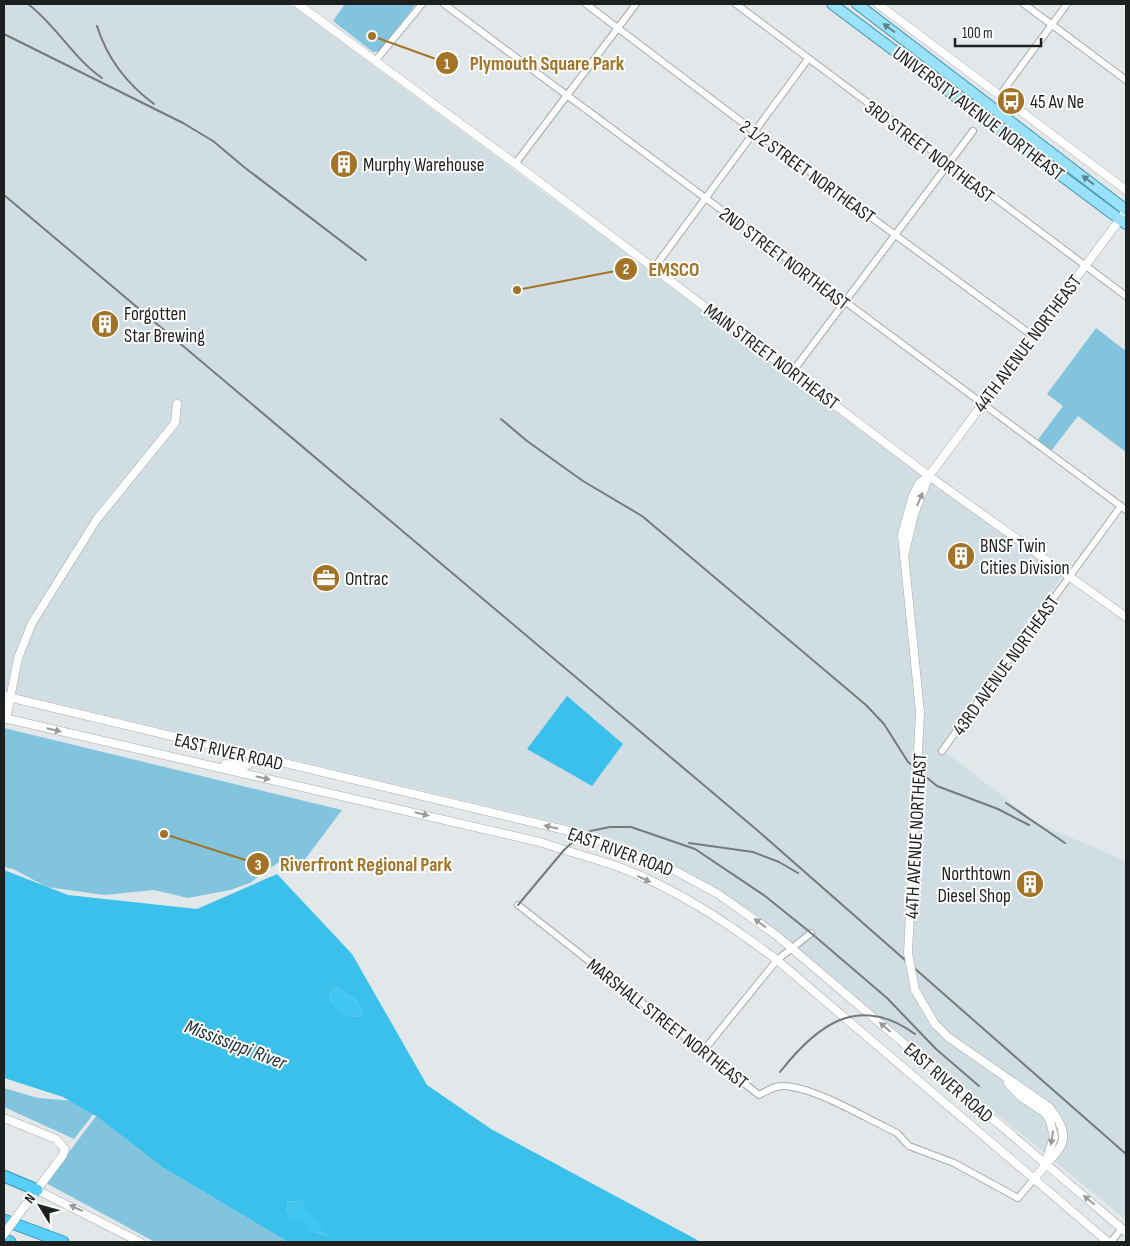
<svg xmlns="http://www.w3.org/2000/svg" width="1130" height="1246" viewBox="0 0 1130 1246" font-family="'Sofia Sans Condensed',sans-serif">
	<rect width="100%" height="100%" fill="#e2e8ea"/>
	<path fill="#d0dee4" d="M4,4H290L1062,577L968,705L944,751L1037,823L1126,861V1220L750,911L708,883L676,867L621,842L581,828L4,691Z"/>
	<g fill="#82c4de">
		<path d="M345,4H416L380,51L373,52L333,21Z"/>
		<path d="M1096,328L1126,351V452L1078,416L1051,451L1037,441L1063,406L1047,394Z"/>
		<path d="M4,728L342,810L300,866L290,859L279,862L250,883L230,890L188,898L154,890L104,895L47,887L13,869L4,867Z"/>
		<path d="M4,1088L38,1098L102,1103L74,1139L4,1107Z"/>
		<path d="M96,1116L162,1167L288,1242H155L46,1183Z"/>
	</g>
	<g fill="#41c5f1">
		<path d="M335,987L356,1000L364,1017C346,1017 338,1013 329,997Z"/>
		<path d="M288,1201L301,1202L317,1219H323L329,1236L311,1231L290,1218L287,1208Z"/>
	</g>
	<g fill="#3bc0ec" fill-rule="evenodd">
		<path d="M567,696L623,744L592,786L527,749Z"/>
		<path d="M4,870L68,895L197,909L277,874L352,954L427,1085L491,1129L701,1242H288L162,1167L96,1116L63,1097L4,1078ZM335,987L356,1000L364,1017C346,1017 338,1012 329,997ZM288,1201L301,1202L317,1220L322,1219L321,1226L328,1236L311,1231L303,1219L297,1221L290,1218L287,1208Z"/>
	</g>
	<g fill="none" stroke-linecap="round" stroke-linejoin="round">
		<defs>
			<g id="minor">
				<path d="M444,4L1126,510"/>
				<path d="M586,4L755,132L1033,336"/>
				<path d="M736,4L1126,296"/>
				<path d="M1024,4L1126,80"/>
				<path d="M376,60L422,4"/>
				<path d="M1000,95L1067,4"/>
				<path d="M515,164L636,4"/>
				<path d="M654,268L808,59"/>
				<path d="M793,371L973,131"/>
				<path d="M942,751L1121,506"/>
				<path d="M518,905L759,1095C767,1091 775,1085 784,1086C812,1087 859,1114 885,1127L897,1133L909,1146L954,1163L1018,1198L1034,1179"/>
				<path d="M704,1050L777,960L811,933"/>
				<path d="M1111,1242L1122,1228"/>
			</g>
			<g id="tertiary">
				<path d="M298,4L525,171L929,476L1126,617"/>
				<path d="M878,4L1126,190"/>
				<path d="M904,556L914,514L929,476L1126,211"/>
				<path d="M4,696L582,834L670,868L718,894L776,935L1126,1232"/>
				<path d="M920,712L902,534L913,495L920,482L929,476"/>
				<path d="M4,718L540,842C566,851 593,858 619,867C677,889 728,923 777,960L1108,1242"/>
				<path d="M6,719L18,658L32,623L97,519L175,423L177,404"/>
				<path d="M225,764L246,766L257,758"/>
				<path d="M935,1024L948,1037L1049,1107C1079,1143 1055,1151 1034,1179"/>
				<path d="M1008,1083L1021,1097L1045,1113L1050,1121L1054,1137L1045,1164"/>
				<path d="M4,1118L56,1139L65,1149L63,1155L24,1207"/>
				<path d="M37,1190L140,1242"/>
			</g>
			<g id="primary">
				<path d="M832,4L1126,224"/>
				<path d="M857,4L1126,210"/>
			</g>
			<g id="motorway">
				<path d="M4,1176L37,1190"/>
				<path d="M4,1220L63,1242"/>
				<path d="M4,1240L10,1242"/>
			</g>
		</defs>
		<use href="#minor" stroke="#a6abae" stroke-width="8"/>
		<use href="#tertiary" stroke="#a6abae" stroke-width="9"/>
		<use href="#primary" stroke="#4292ae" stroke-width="12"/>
		<use href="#motorway" stroke="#4292ae" stroke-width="13"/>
		<use href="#minor" stroke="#fff" stroke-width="6"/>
		<use href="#tertiary" stroke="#fff" stroke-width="8"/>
		<use href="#primary" stroke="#9ae2fc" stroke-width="10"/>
		<use href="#motorway" stroke="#56cffa" stroke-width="11"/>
		<g stroke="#757a7b" stroke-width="2">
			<path d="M28,4C56,25 73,58 102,78"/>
			<path d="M97,26C107,58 127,84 154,104"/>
			<path d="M4,34L183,123L213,141L244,167L366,260"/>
			<path d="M4,195L757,830L1126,1154"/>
			<path d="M501,419L527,441L583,481L642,516L866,705L884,724L908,762L937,786L998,809L1029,825"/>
			<path d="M1006,803L1065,843"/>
			<path d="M689,843L753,852L779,862L798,873"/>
			<path d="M518,905L564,850L576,839L590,831L610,827H631L695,849L765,896L811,933L887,998L936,1049L979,1086"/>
			<path d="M780,1072C817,1025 858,993 915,1034"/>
		</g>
		<defs>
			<g id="tertiary-bridge">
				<path d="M920,712L908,953L915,990L935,1024"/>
				<path d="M4,1234L24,1207"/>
			</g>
		</defs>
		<use href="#tertiary-bridge" stroke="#a6abae" stroke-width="9" stroke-linecap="butt"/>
		<use href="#tertiary-bridge" stroke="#fff" stroke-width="8"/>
	</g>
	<defs><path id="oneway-solid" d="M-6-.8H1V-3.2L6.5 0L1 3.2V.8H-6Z" transform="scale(1.25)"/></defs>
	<g fill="#5c818e">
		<use href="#oneway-solid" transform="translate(889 28) rotate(-143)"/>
		<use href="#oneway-solid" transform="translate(1088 180) rotate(-143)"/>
	</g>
	<g fill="#999b9b">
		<use href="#oneway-solid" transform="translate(920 499) rotate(-67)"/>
		<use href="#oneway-solid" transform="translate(54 730) rotate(13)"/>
		<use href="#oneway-solid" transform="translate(263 778) rotate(13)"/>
		<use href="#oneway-solid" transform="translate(422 814) rotate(13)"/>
		<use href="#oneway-solid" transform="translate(551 827) rotate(-167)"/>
		<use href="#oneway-solid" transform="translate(644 879) rotate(25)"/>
		<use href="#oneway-solid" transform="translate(760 923) rotate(-143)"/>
		<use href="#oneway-solid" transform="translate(885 1027) rotate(-139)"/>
		<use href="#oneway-solid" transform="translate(1052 1138) rotate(99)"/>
		<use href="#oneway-solid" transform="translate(1089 1200) rotate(-140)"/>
		<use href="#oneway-solid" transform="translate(76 1208) rotate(-155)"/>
	</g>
	<defs>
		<symbol id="bus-disc" viewBox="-11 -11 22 22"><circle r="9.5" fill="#a37327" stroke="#fff"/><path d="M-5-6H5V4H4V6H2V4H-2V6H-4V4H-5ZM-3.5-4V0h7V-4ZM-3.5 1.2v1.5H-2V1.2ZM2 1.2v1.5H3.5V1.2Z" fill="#fff"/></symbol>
		<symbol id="building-disc" viewBox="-11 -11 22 22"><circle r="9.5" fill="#a37327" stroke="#fff"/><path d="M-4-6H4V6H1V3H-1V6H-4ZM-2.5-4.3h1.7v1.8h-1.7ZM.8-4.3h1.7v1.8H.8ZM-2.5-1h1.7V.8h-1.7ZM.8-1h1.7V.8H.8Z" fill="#fff"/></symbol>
		<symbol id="office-disc" viewBox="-11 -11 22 22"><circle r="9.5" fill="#a37327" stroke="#fff"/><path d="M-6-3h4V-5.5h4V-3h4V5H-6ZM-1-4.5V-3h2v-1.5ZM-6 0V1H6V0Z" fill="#fff"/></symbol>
	</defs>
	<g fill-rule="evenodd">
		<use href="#bus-disc" x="995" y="85" width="32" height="32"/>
		<use href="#building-disc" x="328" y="148" width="32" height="32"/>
		<use href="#building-disc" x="89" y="308" width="32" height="32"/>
		<use href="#building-disc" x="945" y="540" width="32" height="32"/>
		<use href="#office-disc" x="310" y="562" width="32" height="32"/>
		<use href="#building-disc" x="1014" y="868" width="32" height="32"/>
	</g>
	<g text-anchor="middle" stroke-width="4" stroke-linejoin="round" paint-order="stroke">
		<g font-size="19" fill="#1d2020" stroke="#fff" text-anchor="start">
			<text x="1030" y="108">45 Av Ne</text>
			<text x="363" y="171">Murphy Warehouse</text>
			<text x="124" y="320">Forgotten<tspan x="124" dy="22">Star Brewing</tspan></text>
			<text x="980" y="552">BNSF Twin<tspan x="980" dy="22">Cities Division</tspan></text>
			<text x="345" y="585">Ontrac</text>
			<text x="1011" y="880" text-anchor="end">Northtown<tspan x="1011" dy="22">Diesel Shop</tspan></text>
		</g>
		<g font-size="19" fill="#1d2020" stroke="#fff">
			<text transform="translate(979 113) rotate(37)" y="7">UNIVERSITY AVENUE NORTHEAST</text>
			<text transform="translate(930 151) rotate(37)" y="7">3RD STREET NORTHEAST</text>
			<text transform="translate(808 171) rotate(36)" y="7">2 1/2 STREET NORTHEAST</text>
			<text transform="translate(785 258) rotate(37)" y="7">2ND STREET NORTHEAST</text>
			<text transform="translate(1027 343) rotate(-53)" y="7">44TH AVENUE NORTHEAST</text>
			<text transform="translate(772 356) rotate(37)" y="7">MAIN STREET NORTHEAST</text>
			<text transform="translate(1005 665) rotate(-54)" y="7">43RD AVENUE NORTHEAST</text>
			<text transform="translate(229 751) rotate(13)" y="7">EAST RIVER ROAD</text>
			<text transform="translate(915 836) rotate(-87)" y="7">44TH AVENUE NORTHEAST</text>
			<text transform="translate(621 851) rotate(20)" y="7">EAST RIVER ROAD</text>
			<text transform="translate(668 1023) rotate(38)" y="7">MARSHALL STREET NORTHEAST</text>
			<text transform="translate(949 1082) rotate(41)" y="7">EAST RIVER ROAD</text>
		</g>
		<g font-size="20" font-style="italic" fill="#1a2f38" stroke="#fff">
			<text transform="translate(236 1044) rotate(21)" y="7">Mississippi River</text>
		</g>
	</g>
	<path fill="none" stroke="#a37327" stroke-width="2" d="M372 36L447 63M517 290L626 269M164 834L258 864"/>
	<g fill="#a37327" stroke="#fff" stroke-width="2">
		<circle cx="372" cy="36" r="5"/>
		<circle cx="517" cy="290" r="5"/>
		<circle cx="164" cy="834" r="5"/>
		<circle cx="447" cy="63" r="12"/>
		<circle cx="626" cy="269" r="12"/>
		<circle cx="258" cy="864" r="12"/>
	</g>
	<g font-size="15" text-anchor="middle" font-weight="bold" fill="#fff">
		<text x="447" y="69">1</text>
		<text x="626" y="274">2</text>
		<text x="258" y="870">3</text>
	</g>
	<g font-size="20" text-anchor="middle" font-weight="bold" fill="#a37327" stroke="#fff" stroke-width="4" stroke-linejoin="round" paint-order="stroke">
		<text x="547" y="70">Plymouth Square Park</text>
		<text x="674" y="276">EMSCO</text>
		<text x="366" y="871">Riverfront Regional Park</text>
	</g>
	<rect width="1130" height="1246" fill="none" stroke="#1d2020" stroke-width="10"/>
	<g transform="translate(40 1206) rotate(307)" stroke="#ffffff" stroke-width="4" paint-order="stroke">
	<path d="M0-4L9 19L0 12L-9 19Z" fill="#1d2020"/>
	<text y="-8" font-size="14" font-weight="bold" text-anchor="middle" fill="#1d2020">N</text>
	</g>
	<path d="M955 38v8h86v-8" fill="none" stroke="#1d2020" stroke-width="2.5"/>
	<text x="962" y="38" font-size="15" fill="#1d2020" stroke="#ffffff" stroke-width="4" paint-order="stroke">100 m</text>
</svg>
